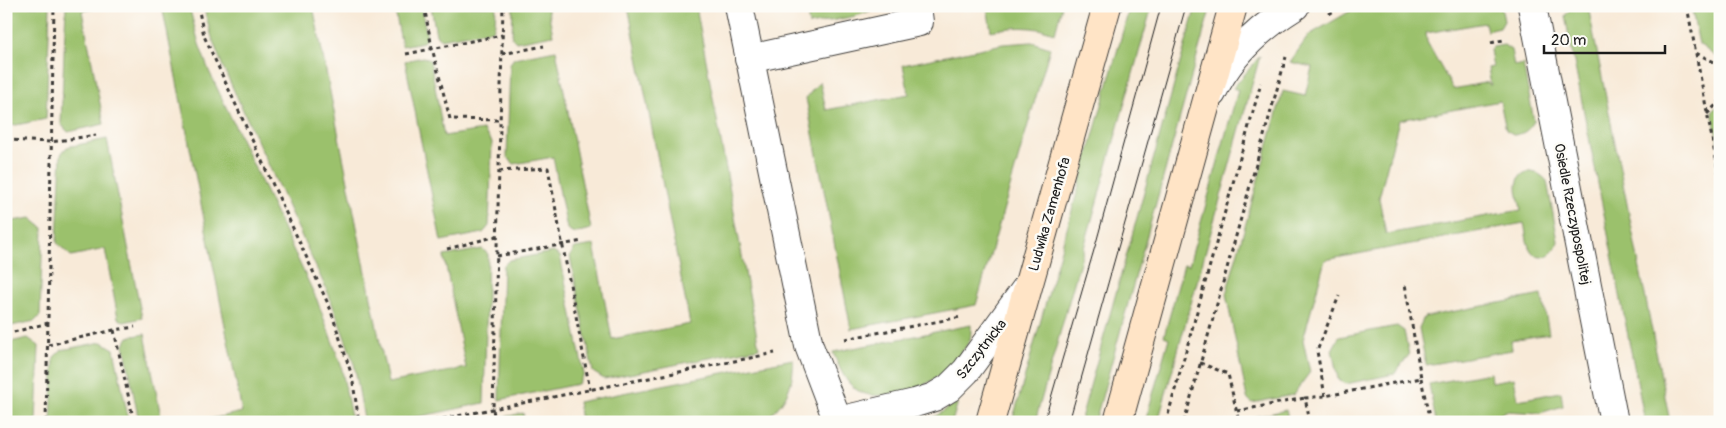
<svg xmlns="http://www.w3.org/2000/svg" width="1726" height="428" viewBox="0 0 1726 428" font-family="Pangolin,sans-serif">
	<rect width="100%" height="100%" fill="#fdfcf7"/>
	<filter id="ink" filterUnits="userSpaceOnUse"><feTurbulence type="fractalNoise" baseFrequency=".02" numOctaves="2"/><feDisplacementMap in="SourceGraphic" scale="10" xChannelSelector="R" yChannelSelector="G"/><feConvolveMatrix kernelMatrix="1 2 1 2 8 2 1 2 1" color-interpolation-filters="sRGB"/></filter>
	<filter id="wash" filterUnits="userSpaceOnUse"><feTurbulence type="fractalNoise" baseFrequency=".0096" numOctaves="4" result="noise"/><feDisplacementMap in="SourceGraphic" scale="20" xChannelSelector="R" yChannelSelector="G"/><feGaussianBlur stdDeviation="1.12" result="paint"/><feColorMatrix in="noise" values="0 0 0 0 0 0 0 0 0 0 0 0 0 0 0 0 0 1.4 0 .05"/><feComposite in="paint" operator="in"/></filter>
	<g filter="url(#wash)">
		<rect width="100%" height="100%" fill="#f8ead8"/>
		<g fill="#9bc16c" stroke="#5c6e44">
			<path d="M6,6H50L46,119L6,127Z"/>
			<path d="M66,6H106L82,11L104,124L68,132L61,124Z"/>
			<path d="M162,6H189L199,44L209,71L317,300L341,365L352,422H197L242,412Z"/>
			<path d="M203,6H313L388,383L466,368L444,256L482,249L488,254L484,403C463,407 379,428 364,419L354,363L329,295L223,67L213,41Z"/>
			<path d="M394,6H421L427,37L423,42L402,46Z"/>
			<path d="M431,6H496L495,23L493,30L441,39L436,35Z"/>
			<path d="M513,6H547L553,35L516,42L512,38Z"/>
			<path d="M628,6H696L759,348L604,379L593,372L570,256L575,248L594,245L612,339L690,324Z"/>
			<path d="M815,6H884L856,16L809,25L806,8Z"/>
			<path d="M987,6H1062L1055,33C1033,26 1013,26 991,31Z"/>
			<path d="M1130,6H1152L1035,422H1012Z"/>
			<path d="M1196,6H1211L1095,422H1080Z"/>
			<path d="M1359,6H1501L1504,21L1500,28L1487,31L1485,23L1426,33L1427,42L1453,89L1489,82V85H1491L1488,68L1493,67L1490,50L1493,47L1504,45L1511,50L1514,66L1523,64L1534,121C1529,130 1525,133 1515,135L1506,130L1500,101L1399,120L1379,198L1386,234L1521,210C1520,201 1515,189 1518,181C1523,166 1540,172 1547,181L1558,241C1555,256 1537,265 1529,247C1526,240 1526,231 1524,223L1325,260L1303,340L1310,372L1293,395L1252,403L1247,398L1226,294L1283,91L1305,96L1312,67L1290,62L1309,35Z"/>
			<path d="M1572,6H1588L1670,422H1645L1565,16Z"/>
			<path d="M1691,6H1720V60L1699,44Z"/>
			<path d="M1032,42L1050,48L976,305L851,329L806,98L820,81L826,110L909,94L903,65L1003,44Z"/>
			<path d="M556,50L591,229L574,233L567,229L553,157L514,164L507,157L510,64L514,58Z"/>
			<path d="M1260,56L1158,422H1145L1169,338L1164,336L1184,264L1189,265L1238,90L1233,88Z"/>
			<path d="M423,57L430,60L444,136L483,130L492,142L489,226L483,233L441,241L405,61Z"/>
			<path d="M1720,104V152L1712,111Z"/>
			<path d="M107,139L142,318L124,322L118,318L105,249L71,256L57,243L61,154L67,147Z"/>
			<path d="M31,218L43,228L40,316L35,321L6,327V222Z"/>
			<path d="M553,252L560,256L584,374L578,384L499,400L503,266L509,260Z"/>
			<path d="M1542,295L1549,334L1511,340L1512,350L1426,365L1419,328L1424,317Z"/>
			<path d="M971,325C971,329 971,336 970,340C968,344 964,349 961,353C943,378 918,392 887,395C877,396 866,396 857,390C845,383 838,365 833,352Z"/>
			<path d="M1397,326L1404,331L1409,355L1394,374L1346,384L1338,379L1332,350L1339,337Z"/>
			<path d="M145,334L162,422H139L124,344L128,337Z"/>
			<path d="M28,338L39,346L36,422H10L6,402V343Z"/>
			<path d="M102,342L114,349L129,422H51L54,357L61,350Z"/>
			<path d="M793,359C795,386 783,409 760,422H597L595,418L581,421L578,402Z"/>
			<path d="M1490,373L1491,382L1514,378L1518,400L1561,392L1563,406L1540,413L1505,411L1488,422H1436L1429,384Z"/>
			<path d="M958,402L952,422H926Z"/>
			<path d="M1286,410L1289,422H1252L1255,417Z"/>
			<path d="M523,413L525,422H500V418Z"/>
		</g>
	</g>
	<g filter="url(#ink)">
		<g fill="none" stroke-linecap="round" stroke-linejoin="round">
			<defs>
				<g id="minor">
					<path d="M739,6L809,346L838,422"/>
					<path d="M1532,6L1614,422"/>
					<path d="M749,59L919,22L917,6"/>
					<path d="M1212,93C1229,56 1261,27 1295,6"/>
					<path d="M834,422L915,403L934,397L949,388L966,371L1027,287"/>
				</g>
				<g id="secondary">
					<path d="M990,422L1107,6"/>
					<path d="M1118,422L1233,6"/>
				</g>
			</defs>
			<use href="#minor" stroke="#3d3b38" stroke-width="30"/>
			<use href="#secondary" stroke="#3d3b38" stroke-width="30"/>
			<g stroke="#3d3b38" stroke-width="3" stroke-dasharray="4 4" stroke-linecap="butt">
				<path d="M198,6L204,36L330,308L352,376L359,422"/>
				<path d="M424,6L432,48L450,119L500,120"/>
				<path d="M1687,6L1720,181"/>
				<path d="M1329,14L1343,6"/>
				<path d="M1491,43L1503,40"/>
				<path d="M1696,53L1720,65"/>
				<path d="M406,54L502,35"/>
				<path d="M502,54L544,46"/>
				<path d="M1707,114L1720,101"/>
				<path d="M6,140L51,142L96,135"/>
				<path d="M499,171L548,168L590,390"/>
				<path d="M447,249L497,236"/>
				<path d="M497,256L583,241"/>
				<path d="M114,330L134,422"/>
				<path d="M6,334L48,323"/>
				<path d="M845,339L961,317"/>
				<path d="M48,345L114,330L135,327"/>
				<path d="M1200,363L1228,374L1239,422"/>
				<path d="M1421,378L1430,422"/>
				<path d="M1325,396L1317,351L1339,296"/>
				<path d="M1237,411L1305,398"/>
				<path d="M46,422L54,6"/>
				<path d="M427,422L775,353"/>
				<path d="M495,422L493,409L503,6"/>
				<path d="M1166,422L1261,83"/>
				<path d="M1184,422L1286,57"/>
				<path d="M1310,422L1305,398L1325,396L1421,378L1405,284"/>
			</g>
			<use href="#minor" stroke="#fff" stroke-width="28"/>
			<use href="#secondary" stroke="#ffe4c6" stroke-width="28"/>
			<g stroke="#1c1c1c" stroke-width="1">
				<path d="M1044,422L1096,243L1161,6"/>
				<path d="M1069,422L1186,6"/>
			</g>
		</g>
	</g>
	<g text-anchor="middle" stroke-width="5" stroke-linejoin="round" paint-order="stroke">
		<g font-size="14" fill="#1c1c1c" stroke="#fdfcf7">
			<text transform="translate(1049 214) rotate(-74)" y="5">Ludwika Zamenhofa</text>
			<text transform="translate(1573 214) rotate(79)" y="5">Osiedle Rzeczypospolitej</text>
			<text transform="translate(981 349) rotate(-52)" y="5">Szczytnicka</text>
		</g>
	</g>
	<rect width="1726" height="428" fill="none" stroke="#fdfcf7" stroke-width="25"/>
	<path d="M1544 45v8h121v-8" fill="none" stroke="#1c1c1c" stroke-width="2.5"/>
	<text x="1551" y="45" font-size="15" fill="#1c1c1c" stroke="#fdfcf7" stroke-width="4" paint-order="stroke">20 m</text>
</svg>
